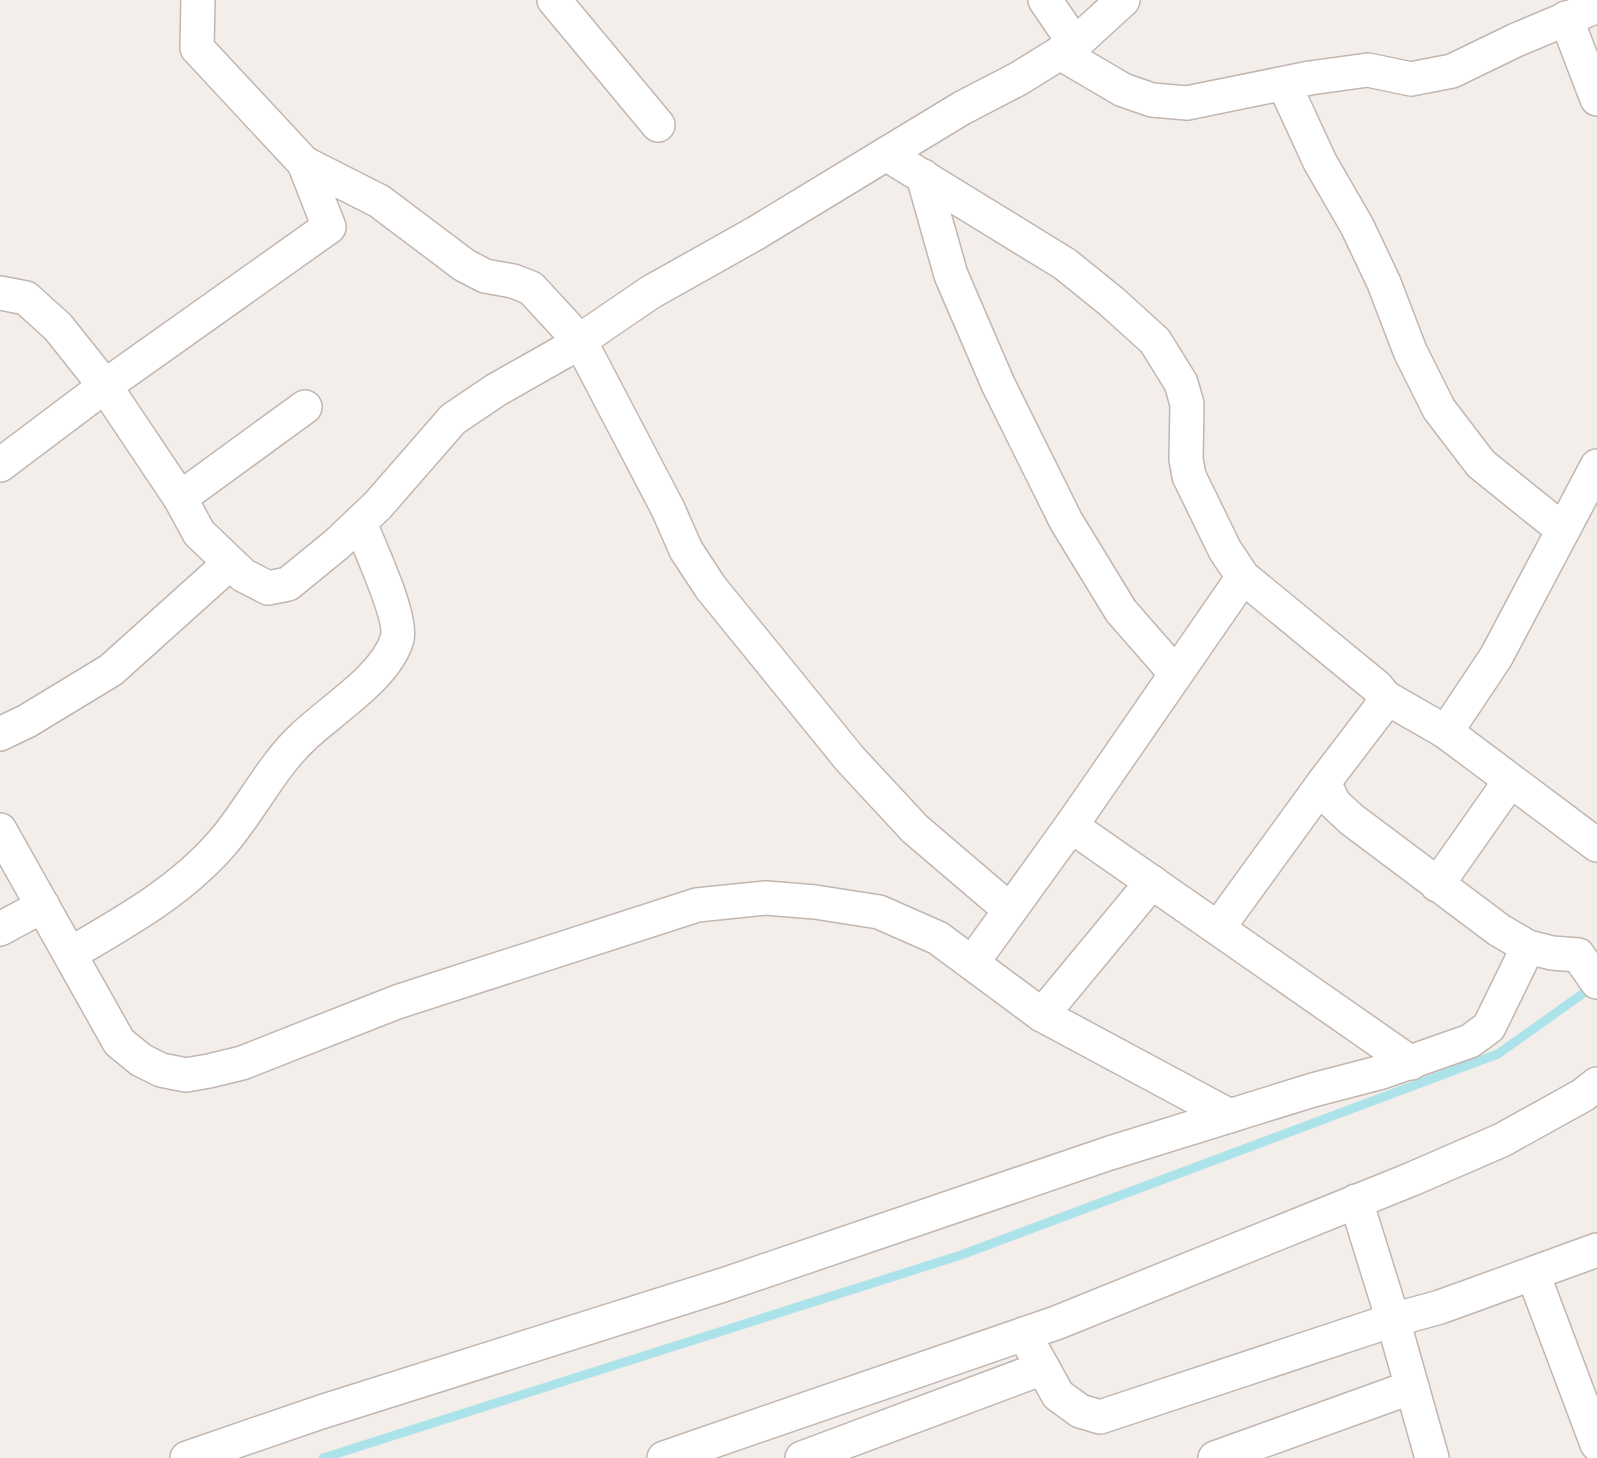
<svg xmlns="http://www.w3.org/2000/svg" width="1597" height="1458" viewBox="0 0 1597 1458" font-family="Montserrat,sans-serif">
	<rect width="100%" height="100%" fill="#f3eeea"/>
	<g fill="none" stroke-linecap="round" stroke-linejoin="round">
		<path stroke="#ace3ea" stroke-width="9" d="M323,1458L961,1255L1498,1054L1595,985"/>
		<defs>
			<g id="minor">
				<path d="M554,0L658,125"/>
				<path d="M1045,0L1075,44"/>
				<path d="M1566,18L1597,99"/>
				<path d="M1060,53L1123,90L1152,100L1187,103L1310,78L1368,70L1411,79L1452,71L1516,40L1597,6"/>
				<path d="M1284,84L1320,162L1357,226L1384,283L1410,351L1439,409L1481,464L1563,530"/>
				<path d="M886,154L1065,264L1112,302L1155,341L1181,383L1187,404L1186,459L1189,476L1225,550L1243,577L1377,687L1385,697L1379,710L1324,782L1334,803L1351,819L1499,930L1528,947L1552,953L1578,955L1597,982"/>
				<path d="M304,163L379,201L464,265L485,276L513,281L531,288L580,341L668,509L686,550L711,588L850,759L915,829L1010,910"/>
				<path d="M923,176L951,275L998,384L1066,521L1121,611L1176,674"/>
				<path d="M0,293L26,298L58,327L105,386L180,498L199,533L243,575L268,588L288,584L337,544L378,505L453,419L496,390L563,352L651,292L756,233L962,108L1018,79L1060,53L1075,44L1123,0"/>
				<path d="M0,465L105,386L329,227L304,163L197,48L198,0"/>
				<path d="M180,498L305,407"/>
				<path d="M1385,697L1446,732L1597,845"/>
				<path d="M1446,732L1496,657L1597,466"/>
				<path d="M0,734L27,721L111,670L230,563"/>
				<path d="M1071,826L1411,1063"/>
				<path d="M0,830L119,1042L141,1060L161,1070L186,1075L209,1071L242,1063L397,1002L697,905L766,898L815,902L879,912L938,938L1042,1015L1230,1116"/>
				<path d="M1437,885L1510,781"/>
				<path d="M1218,928L1324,782"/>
				<path d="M0,929L43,906"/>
				<path d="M70,954C125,922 181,891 223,842C252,808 271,767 303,737C331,710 386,677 397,639C403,618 369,546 360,523"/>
				<path d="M972,963L1071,826L1243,577"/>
				<path d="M1042,1015L1152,882"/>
				<path d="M1356,1201L1393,1320L1432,1458"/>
				<path d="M1533,1274L1597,1444"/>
				<path d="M1024,1334L1058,1395L1080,1411L1100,1417L1393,1320L1440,1307L1597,1250"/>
				<path d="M187,1458L321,1412L723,1285L1110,1153L1313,1090L1382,1072L1470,1041L1489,1027L1528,947"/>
				<path d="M664,1458L1056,1323L1412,1179L1502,1140L1583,1095L1597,1084"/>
				<path d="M802,1458L1043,1368"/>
				<path d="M1215,1458L1412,1387"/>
			</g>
		</defs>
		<use href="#minor" stroke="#c1b6b0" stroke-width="36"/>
		<use href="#minor" stroke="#fff" stroke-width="33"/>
	</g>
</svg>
